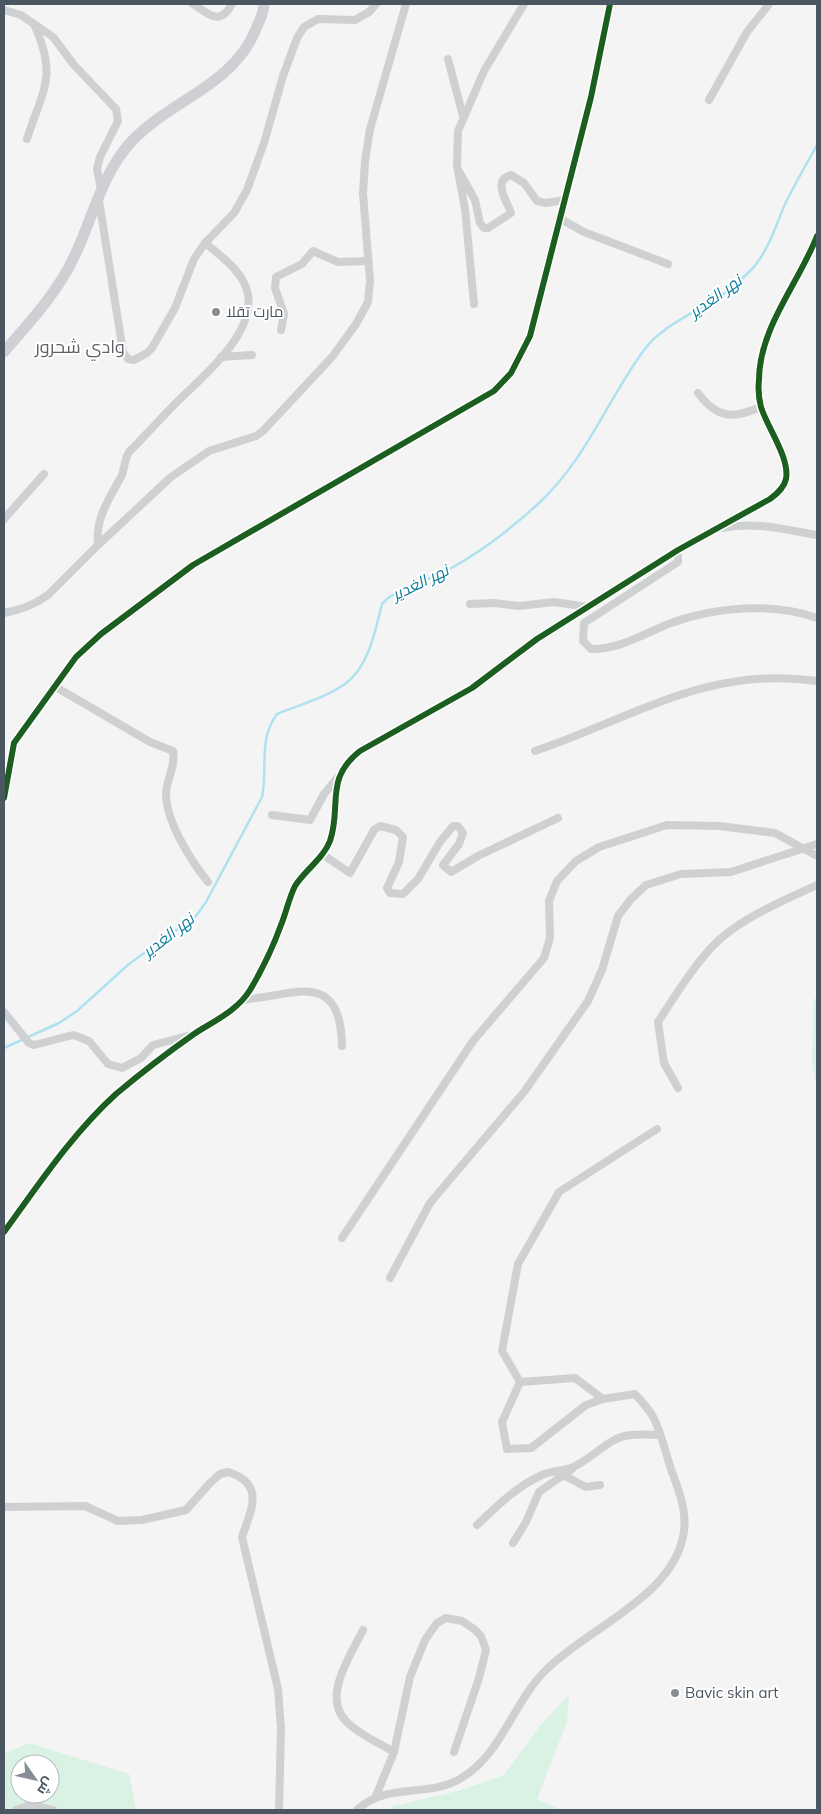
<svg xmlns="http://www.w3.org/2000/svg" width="821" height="1814" viewBox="0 0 821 1814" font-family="Mulish,Cairo,sans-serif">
	<rect width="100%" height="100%" fill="#f4f4f4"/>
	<g fill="#d9f2e3" fill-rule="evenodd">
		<path d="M817,996V1088L812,1062L814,1000Z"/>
		<path d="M569,1695L567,1722L537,1799L561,1810H390V1807L458,1791L504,1775L542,1723Z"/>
		<path d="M29,1743L129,1774L136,1810H4V1754ZM20,1764H50V1794H20Z"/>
	</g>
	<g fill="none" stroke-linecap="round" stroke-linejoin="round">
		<path stroke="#aee2f0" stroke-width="2.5" d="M4,1048L59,1023L77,1011L129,964L196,916L206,902L262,797C268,769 258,739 277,714C299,705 325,698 345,684C369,667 375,631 382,604C393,589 429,581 448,570C481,552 512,528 539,503C587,458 606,402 644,350C660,328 688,316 711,302C725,294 738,283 749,272C768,254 776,224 786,202C796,182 807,163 817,145"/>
		<g stroke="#ced0d2" stroke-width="8">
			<path d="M193,4C210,15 220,26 232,4"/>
			<path d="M4,10L21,15L53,37L74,65L116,109L118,121L100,157L97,169L101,189"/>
			<path d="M448,59L463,116"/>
			<path d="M709,100L747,32L769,4"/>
			<path d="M27,139C43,88 58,78 34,24"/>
			<path d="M460,173L475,200L480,223L484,228H488L511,213C508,202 491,181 511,175L524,183L537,201L546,203L564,200"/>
			<path d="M99,200L123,352L128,359L134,360L147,353L152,348L175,308L194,259L205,243L234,213L247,190L264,143L283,76L297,38L304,27L318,19L355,20L369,12L376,4"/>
			<path d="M559,218L584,232L668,264"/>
			<path d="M474,304L465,209L457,166L458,131L484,71L524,4"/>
			<path d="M281,330L284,314L275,288L276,277L302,264L313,251L338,262L368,261"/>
			<path d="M221,357L252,355"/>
			<path d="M698,393C717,419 733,419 761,407"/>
			<path d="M4,519L44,474"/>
			<path d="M723,528C755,521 786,530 817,535"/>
			<path d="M98,545C95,517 110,498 122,475C125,467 124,460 129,452C145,436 160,419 176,403C202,377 254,336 248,295C245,273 221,256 205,243"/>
			<path d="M678,550V562L584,623L583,641L591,649C619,650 645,633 671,623C715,607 772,602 817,618"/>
			<path d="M470,604L494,603L519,606L554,602L588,607"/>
			<path d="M4,613C21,610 34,605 48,595L98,545L171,477L209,451L256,436L263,431L332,357L356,324L368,302L370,281L363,193L365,161L370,129L406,4"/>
			<path d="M54,686L150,742L173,751C176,766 167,778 166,792C165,820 191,861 208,882"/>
			<path d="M535,751C632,718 709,665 817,681"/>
			<path d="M4,798L14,743L76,657L101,634L193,565L494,391L511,373L530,336L591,97L610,4"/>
			<path d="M272,815L310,820L324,794L338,777"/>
			<path d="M322,854L350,873L374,830L380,826L396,830L403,837L399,862L387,888L390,893L403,894L418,879L440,842L453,826H458L463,833L459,844L443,865L451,872L478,856L558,818"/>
			<path d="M242,1000C292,996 341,967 342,1046"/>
			<path d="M4,1012L29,1043L34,1045L73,1035L89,1041L108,1064L122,1068L141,1058L153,1045L191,1035"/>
			<path d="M678,1088L664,1063L658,1022C675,996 697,960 720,939C748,915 783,901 817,885"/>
			<path d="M4,1232C39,1184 72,1134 116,1094C141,1073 167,1053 194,1034C214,1021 237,1011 250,990C262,970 273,947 281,925C286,913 289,898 295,886C305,870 323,859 330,841C342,806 324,779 360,751L472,688L537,639L678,550L770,499C777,494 784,488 786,479C790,458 767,427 761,407C759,399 758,388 759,380C759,328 799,283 817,236"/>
			<path d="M342,1238L473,1041L544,958L550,938L549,901L557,881L576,861L599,847L667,825L719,826L775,833L817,856"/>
			<path d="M390,1278L430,1203L524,1092L588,1001L602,970L618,916L631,899L646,885L681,874L731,872L817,844"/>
			<path d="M520,1382L502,1351L518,1264L559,1192L657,1129"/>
			<path d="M563,1475L586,1487L600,1485"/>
			<path d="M4,1507L85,1506L118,1521L142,1520L186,1510L210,1483L220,1474L228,1472C266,1484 251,1510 242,1537L278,1689L281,1728L279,1810"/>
			<path d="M477,1525C496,1507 516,1487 540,1476C551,1470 566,1472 577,1465C616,1442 607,1432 659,1435"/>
			<path d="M513,1543L526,1522L539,1492L572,1469"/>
			<path d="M363,1630C351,1655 320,1698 348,1723C360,1735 379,1743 394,1752"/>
			<path d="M376,1796L394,1752L410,1677L425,1640L437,1623L446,1618L462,1621L474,1629L481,1636L486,1650L479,1678L454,1752"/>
			<path d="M16,1810L30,1805L53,1810"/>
			<path d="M357,1810C387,1781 430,1799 463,1777C502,1753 514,1701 546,1670C587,1628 676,1596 684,1531C687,1511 679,1491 672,1472C666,1455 661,1430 652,1415C648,1408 641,1401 635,1394L603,1399L586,1405L531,1448L507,1449L502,1422L520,1382L575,1378L603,1399"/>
		</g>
		<path stroke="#ced0d4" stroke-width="11" d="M4,352C29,323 58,292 74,257C93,218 101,175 131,142C170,100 233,86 256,29C259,21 264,13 264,4"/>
		<defs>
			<g id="cycleway">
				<path d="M4,798L14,743L76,657L101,634L193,565L494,391L511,373L530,336L591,97L610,4"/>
				<path d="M4,1232C39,1184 72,1134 116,1094C141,1073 167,1053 194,1034C214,1021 237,1011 250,990C262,970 273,947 281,925C286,913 289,898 295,886C305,870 323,859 330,841C342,806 324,779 360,751L472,688L537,639L678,550L770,499C777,494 784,488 786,479C790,458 767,427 761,407C759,399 758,388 759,380C759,328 799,283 817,236"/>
			</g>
		</defs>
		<use href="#cycleway" stroke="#fff" stroke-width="9"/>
		<use href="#cycleway" stroke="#1b5e20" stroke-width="6"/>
	</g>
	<g fill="#868d94" stroke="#fff" stroke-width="2">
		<circle cx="216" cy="312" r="5"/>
		<circle cx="675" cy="1693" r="5"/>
	</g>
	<g text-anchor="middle" stroke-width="4" stroke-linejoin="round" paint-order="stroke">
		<g font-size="15" fill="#4a5661" stroke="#fff" text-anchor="start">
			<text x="226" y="317">مارت تقلا</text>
			<text x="685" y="1698">Bavic skin art</text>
		</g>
		<g font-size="16" font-style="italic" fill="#0c7c9b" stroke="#fff">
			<text transform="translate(715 296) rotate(-36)" y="6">نهر الغدير</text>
			<text transform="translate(420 582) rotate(-26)" y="6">نهر الغدير</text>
			<text transform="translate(168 935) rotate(-38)" y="6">نهر الغدير</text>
		</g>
		<g font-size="18" fill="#5f6368" stroke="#fff">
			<text x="80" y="353">وادي شحرور</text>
		</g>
	</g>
	<rect width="821" height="1814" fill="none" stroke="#4a5661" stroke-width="10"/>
	<g transform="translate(35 1779) rotate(124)"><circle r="24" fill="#ffffff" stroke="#b7bbc0"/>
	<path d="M0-4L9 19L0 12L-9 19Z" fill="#868d94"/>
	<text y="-8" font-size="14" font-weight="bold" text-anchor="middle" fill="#4a5661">ش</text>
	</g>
</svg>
